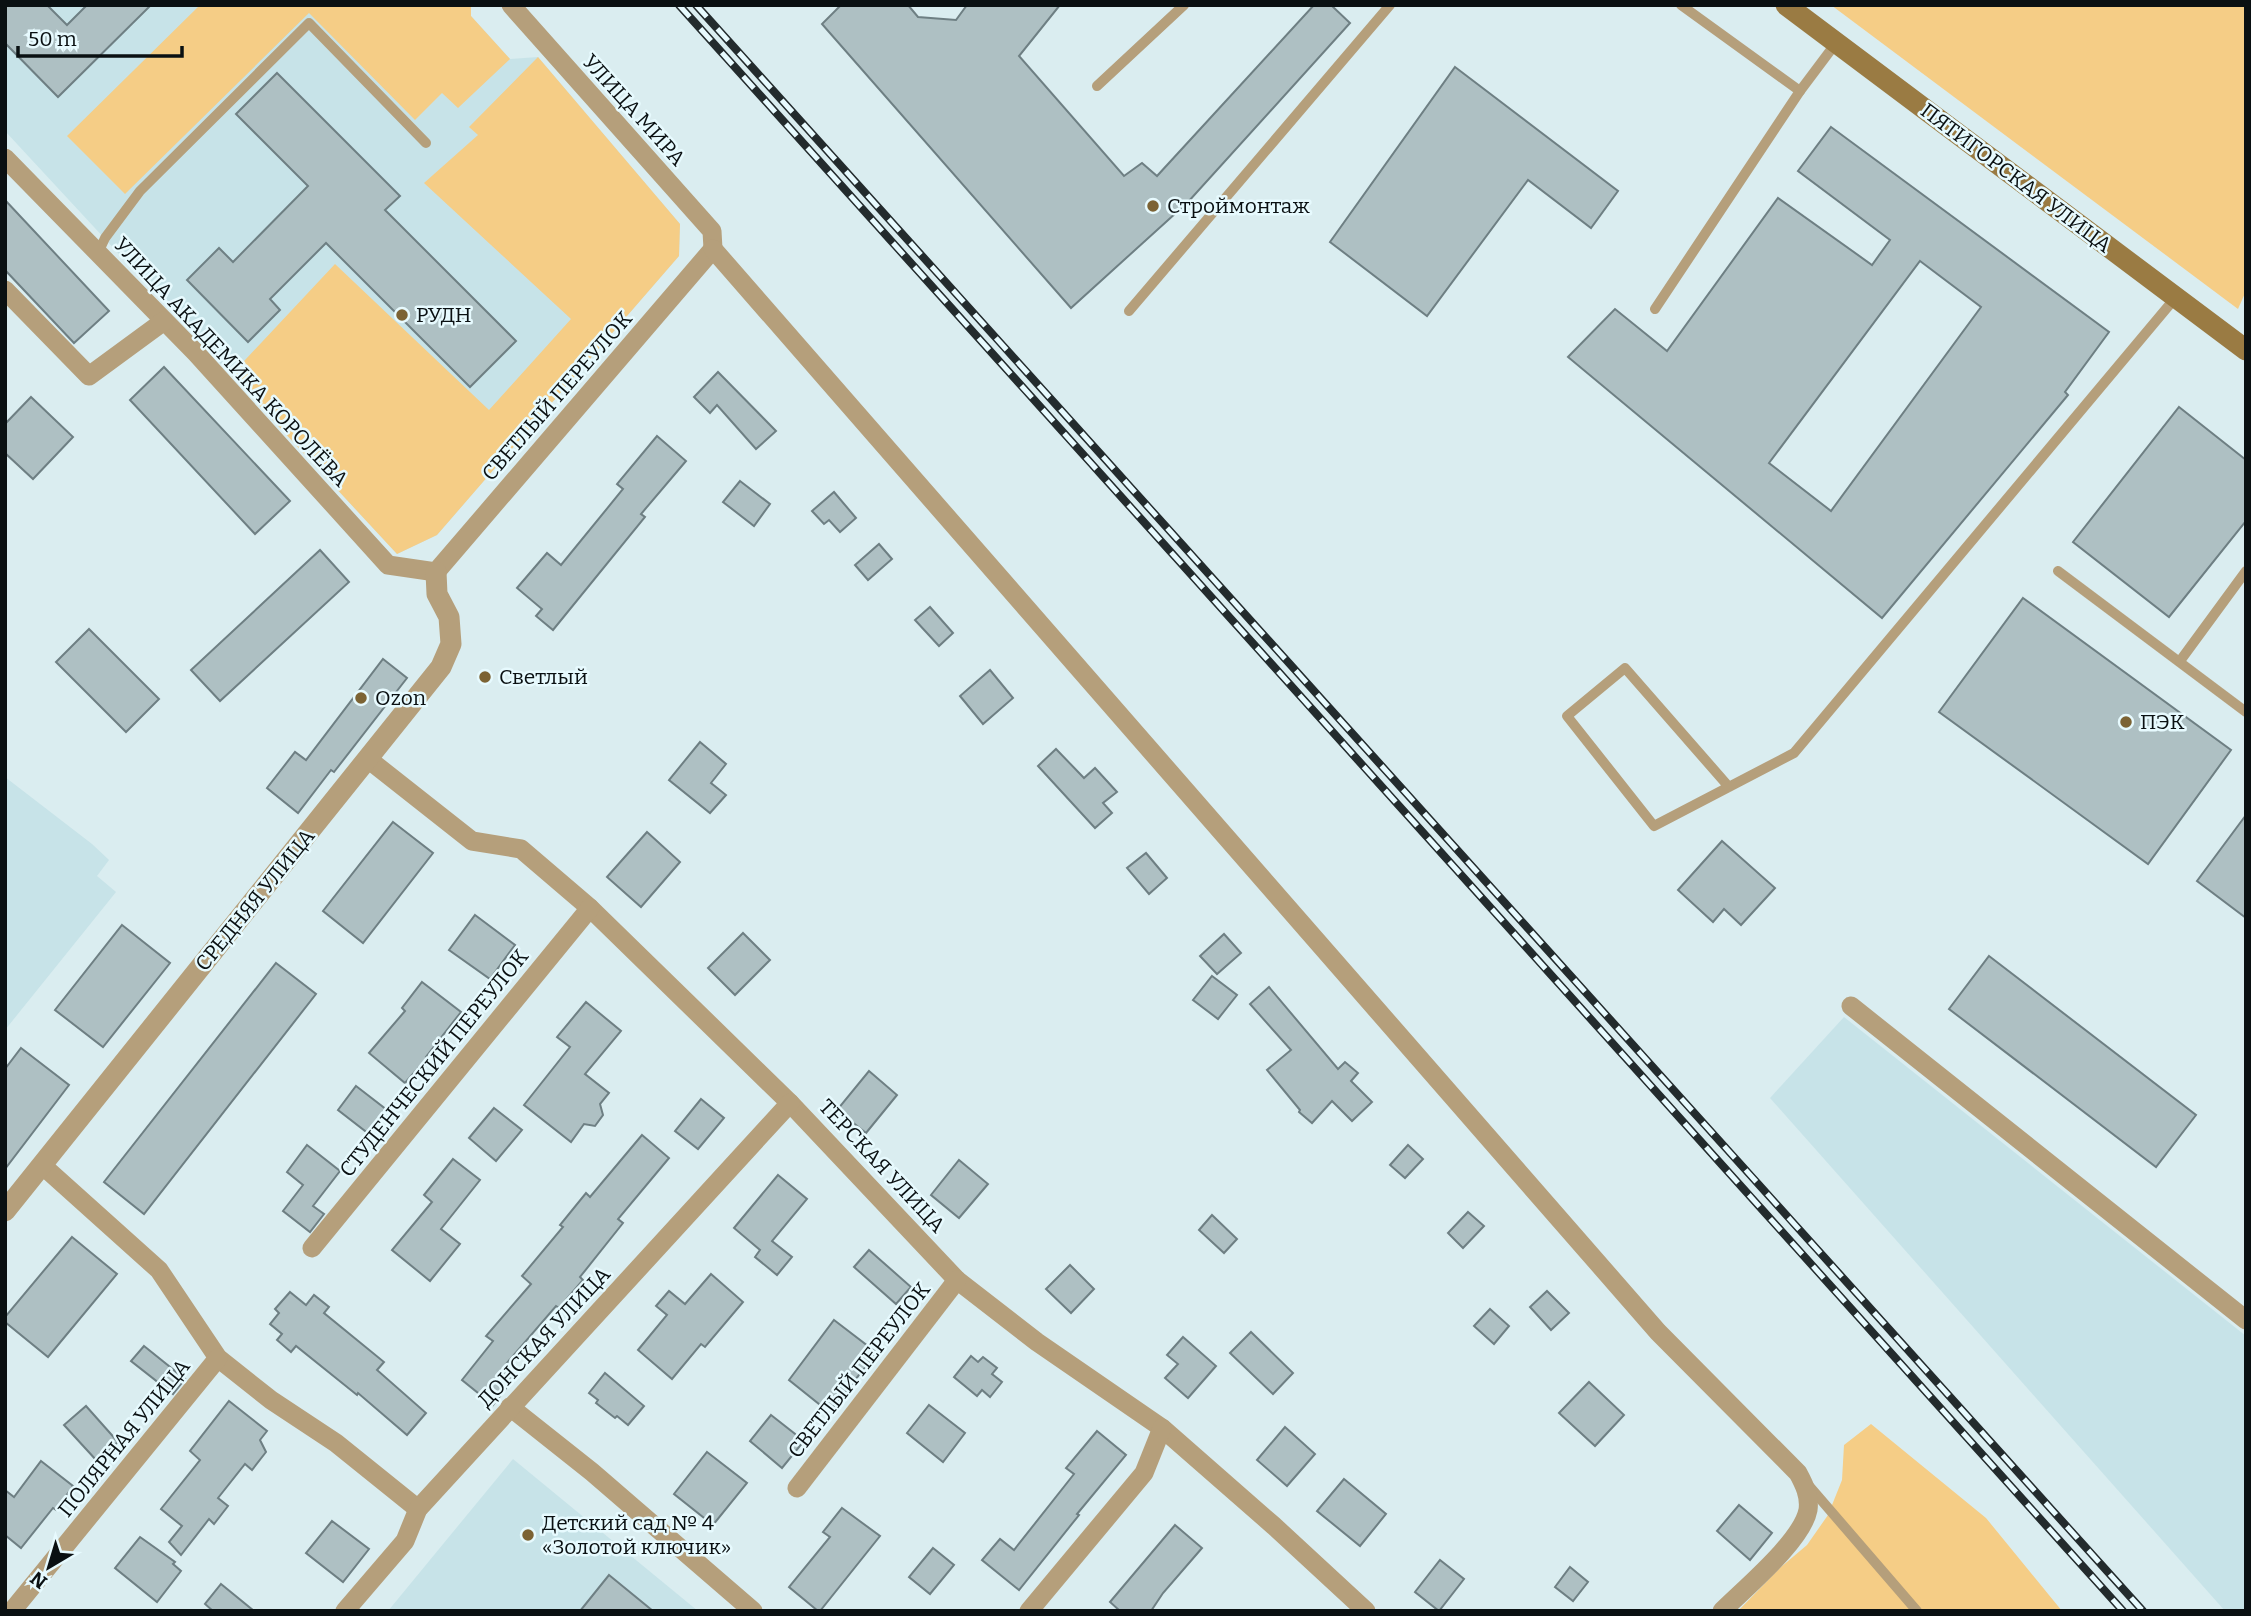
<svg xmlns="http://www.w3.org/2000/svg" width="2251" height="1616" viewBox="0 0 2251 1616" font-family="Bitter,serif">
	<rect width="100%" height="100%" fill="#daedf0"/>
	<g fill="#c7e3e8">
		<path d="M5,5H471V16L510,59L538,57L680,224L679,256L437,535L397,554L5,131Z"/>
		<path d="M5,777L92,844L109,860L97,876L116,892L5,1030Z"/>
		<path d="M1844,1017L2246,1336V1611H2225L1770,1098Z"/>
		<path d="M513,1459L698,1611H388Z"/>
	</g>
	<g fill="#f5cd86">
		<path d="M200,5H471V16L510,59L458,108L442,93L415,120L309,13L125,194L67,136Z"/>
		<path d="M1831,5H2246V291L2238,309Z"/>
		<path d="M538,57L680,224L679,256L437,535L397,554L231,375L335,264L489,410L571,319L424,183L478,135L469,127Z"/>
		<path d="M1871,1424L1986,1518L2062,1611H1738L1781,1567L1807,1545L1828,1515L1842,1480L1844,1445Z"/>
	</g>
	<g fill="#aec0c3" stroke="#6e7f83" stroke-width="2" fill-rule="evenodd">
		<path d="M5,5H47L67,25L87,5H151L58,97L5,43Z"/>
		<path d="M841,5H908L918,17L956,20L967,5H1060L1019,56L1124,176L1142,163L1157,176L1314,5H1331L1350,23L1188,202L1071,308L822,24Z"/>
		<path d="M1455,67L1618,191L1591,228L1528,180L1427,316L1330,242Z"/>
		<path d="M277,73L400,196L385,210L516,341L470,387L326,243L270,299L280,310L248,342L187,280L219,248L233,262L308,186L236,114Z"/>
		<path d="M1831,127L2109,332L2065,392L2068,395L1882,618L1568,357L1615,309L1667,351L1778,198L1872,265L1890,240L1798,171ZM1920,261L1981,307L1831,511L1769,463Z"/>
		<path d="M5,200L109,311L74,343L5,270Z"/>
		<path d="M164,367L290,501L255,534L130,400Z"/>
		<path d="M718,372L776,431L756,449L717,405L710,413L694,397Z"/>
		<path d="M31,397L73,437L33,479L5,453V424Z"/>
		<path d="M2179,407L2246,460V521L2169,617L2073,542Z"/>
		<path d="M657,436L686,461L641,514L645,517L553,630L536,616L542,609L517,588L547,553L561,565L623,489L617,484Z"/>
		<path d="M740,481L770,504L754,526L723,502Z"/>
		<path d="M834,492L856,518L840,532L829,520L824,524L812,511Z"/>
		<path d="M879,544L892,559L868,580L855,565Z"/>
		<path d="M320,550L349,582L220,701L191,670Z"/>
		<path d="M2023,598L2231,750L2148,864L1939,712Z"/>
		<path d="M930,607L953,633L939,646L915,620Z"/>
		<path d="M89,629L159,699L126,732L56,662Z"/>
		<path d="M383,659L407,678L334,772L331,770L298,813L267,788L295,752L306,760Z"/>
		<path d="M990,670L1013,698L983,724L960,696Z"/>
		<path d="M700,742L726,764L711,783L726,795L710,813L669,780Z"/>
		<path d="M1056,749L1084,778L1095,768L1117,792L1103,803L1112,813L1095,828L1038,766Z"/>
		<path d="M2246,815V918L2197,881Z"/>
		<path d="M393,822L433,853L363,943L323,911Z"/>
		<path d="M647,832L680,862L641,907L607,877Z"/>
		<path d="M1722,841L1775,888L1741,925L1724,909L1713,922L1678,890Z"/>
		<path d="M1146,853L1167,878L1149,894L1127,868Z"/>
		<path d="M475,915L515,945L490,979L449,950Z"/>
		<path d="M122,925L170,963L103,1047L55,1010Z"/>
		<path d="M743,933L770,960L735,995L708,968Z"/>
		<path d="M1224,934L1241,953L1217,974L1200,956Z"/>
		<path d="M1989,956L2196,1115L2156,1167L1949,1009Z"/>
		<path d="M276,963L316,994L144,1214L104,1182Z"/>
		<path d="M1212,976L1237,995L1218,1019L1193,1000Z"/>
		<path d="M422,982L461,1012L426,1057L427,1058L405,1083L369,1053L405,1011L402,1008Z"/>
		<path d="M1269,987L1338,1069L1345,1062L1358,1073L1351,1081L1372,1102L1352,1121L1332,1101L1312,1123L1299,1112L1300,1110L1267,1070L1291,1050L1250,1004Z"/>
		<path d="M586,1002L621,1031L585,1074L609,1093L600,1104L603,1115L595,1126L584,1124L571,1142L524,1105L570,1047L557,1037Z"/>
		<path d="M21,1048L69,1085L5,1169V1069Z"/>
		<path d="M869,1071L897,1095L866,1133L837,1110Z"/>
		<path d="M356,1086L387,1110L369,1134L338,1110Z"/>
		<path d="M701,1099L724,1118L698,1149L675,1131Z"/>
		<path d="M494,1108L522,1130L496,1161L469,1138Z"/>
		<path d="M642,1135L669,1158L618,1219L623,1223L580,1277L583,1280L559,1308L556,1306L506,1364L518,1373L493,1405L462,1380L493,1341L486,1336L531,1284L522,1276L563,1227L560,1225L586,1193L590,1197Z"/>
		<path d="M307,1145L340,1171L313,1206L324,1214L310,1232L283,1211L303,1185L287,1172Z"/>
		<path d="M1408,1145L1423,1159L1405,1178L1390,1165Z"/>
		<path d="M453,1159L480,1180L441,1229L460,1244L430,1281L392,1250L432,1202L424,1195Z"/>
		<path d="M959,1160L988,1184L959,1218L931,1195Z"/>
		<path d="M778,1175L807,1199L772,1241L792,1257L777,1275L755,1257L760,1250L734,1228Z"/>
		<path d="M1468,1212L1484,1226L1463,1248L1448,1233Z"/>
		<path d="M1212,1215L1237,1239L1224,1253L1199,1230Z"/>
		<path d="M72,1237L117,1274L48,1357L5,1322V1317Z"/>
		<path d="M869,1250L911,1287L896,1304L854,1267Z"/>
		<path d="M1070,1265L1094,1289L1071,1313L1046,1289Z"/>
		<path d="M711,1274L743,1302L705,1347L701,1344L672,1379L638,1350L667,1315L656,1306L669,1291L685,1304Z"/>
		<path d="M1547,1291L1569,1313L1551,1330L1530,1307Z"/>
		<path d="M290,1292L306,1305L314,1295L329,1307L324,1313L384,1362L377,1370L426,1413L407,1435L358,1393L357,1395L296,1346L291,1352L277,1340L282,1334L270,1324L279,1313L275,1309Z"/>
		<path d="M1490,1309L1509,1326L1494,1344L1474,1326Z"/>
		<path d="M834,1320L877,1353L829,1412L789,1380Z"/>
		<path d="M1251,1332L1293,1373L1273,1394L1230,1353Z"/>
		<path d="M1183,1337L1216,1366L1188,1398L1165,1378L1178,1364L1167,1355Z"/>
		<path d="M144,1346L185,1379L173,1394L131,1361Z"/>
		<path d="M971,1356L978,1362L983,1357L997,1368L992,1374L1002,1382L990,1397L982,1390L977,1396L954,1377Z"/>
		<path d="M605,1373L644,1406L628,1425L617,1416L615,1418L596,1403L598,1400L589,1393Z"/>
		<path d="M1589,1382L1624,1415L1595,1446L1559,1413Z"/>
		<path d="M229,1401L267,1431L260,1440L266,1452L252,1470L245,1464L218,1498L228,1506L214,1524L209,1519L181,1555L169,1542L182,1526L161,1509L200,1460L190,1451Z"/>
		<path d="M929,1405L965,1433L943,1462L907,1433Z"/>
		<path d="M86,1406L118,1442L97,1461L64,1425Z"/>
		<path d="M771,1415L804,1441L782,1468L750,1441Z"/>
		<path d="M1285,1427L1315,1454L1287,1486L1257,1460Z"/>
		<path d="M1097,1431L1126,1455L1077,1514L1079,1515L1019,1590L982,1560L1000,1539L1014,1550L1074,1474L1066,1468Z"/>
		<path d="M707,1452L747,1483L713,1525L674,1494Z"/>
		<path d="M41,1461L73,1486L56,1510L53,1508L21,1548L5,1535V1490L14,1497Z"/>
		<path d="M1344,1479L1386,1514L1360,1546L1317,1511Z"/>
		<path d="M1739,1505L1772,1533L1750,1560L1717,1531Z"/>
		<path d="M842,1508L880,1536L820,1611H818L789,1587L830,1537L823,1532Z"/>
		<path d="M332,1521L369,1549L343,1582L306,1553Z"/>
		<path d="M1175,1525L1202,1548L1163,1593L1151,1611H1120L1110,1602Z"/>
		<path d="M140,1537L175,1562L173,1564L181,1571L157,1602L115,1568Z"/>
		<path d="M933,1548L954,1565L930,1594L909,1577Z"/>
		<path d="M1440,1560L1464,1579L1439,1611L1415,1592Z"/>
		<path d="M1570,1567L1588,1582L1573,1601L1555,1587Z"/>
		<path d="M609,1575L653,1611H580Z"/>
		<path d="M221,1584L254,1611H213L205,1604Z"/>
	</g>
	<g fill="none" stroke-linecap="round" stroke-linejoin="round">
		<g stroke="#b59f7b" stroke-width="10">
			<path d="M1681,5L1800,91"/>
			<path d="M1097,86L1184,5"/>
			<path d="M98,253L105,238L140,191L309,23L426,143"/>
			<path d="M1655,309L1800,91L1836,43"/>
			<path d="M1129,311L1390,5"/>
			<path d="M2058,571L2246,712"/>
			<path d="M2180,661L2246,571"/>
			<path d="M1729,787L1625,668L1567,716L1654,826L1794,753L2176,297"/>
			<path d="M1810,1487L1917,1611"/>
		</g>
		<g stroke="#b59f7b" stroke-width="19">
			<path d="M511,5L712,231L713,249"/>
			<path d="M5,158L196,353L388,565L436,572L713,249"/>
			<path d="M713,249L1658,1332L1798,1473C1804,1484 1810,1496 1808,1510C1802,1541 1745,1588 1722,1611"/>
			<path d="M5,290L89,376L164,321"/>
			<path d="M368,759L472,841L521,849L590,908L790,1103L957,1280L1037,1342L1162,1428L1274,1526L1366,1611"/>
			<path d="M1851,1006L2246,1320"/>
			<path d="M42,1165L159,1270L218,1358L271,1400L336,1443L418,1509"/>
			<path d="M312,1248L590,908"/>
			<path d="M510,1407L592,1472L753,1611"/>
			<path d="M797,1488L957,1280"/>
			<path d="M12,1611L218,1358"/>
			<path d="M345,1611L405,1541L418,1509L790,1103"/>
			<path d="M1029,1611L1144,1473L1162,1428"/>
		</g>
		<path stroke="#b59f7b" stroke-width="21" d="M5,1211L441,667L451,644L449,617L437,594L436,572"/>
		<path stroke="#9a7b43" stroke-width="21" d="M1786,5L2246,350"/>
		<defs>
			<g id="rail">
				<path d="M679,5L2123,1611"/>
				<path d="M696,5L2143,1611"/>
			</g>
		</defs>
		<use href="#rail" stroke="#232b2d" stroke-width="8"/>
		<use href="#rail" stroke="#e7fafe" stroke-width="5" stroke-dasharray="16" stroke-linecap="butt"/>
	</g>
	<g fill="#7c6334" stroke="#e7fafe" stroke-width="2.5">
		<circle cx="1153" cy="206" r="7"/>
		<circle cx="402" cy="315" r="7"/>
		<circle cx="485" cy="677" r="7"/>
		<circle cx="361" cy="698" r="7"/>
		<circle cx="2126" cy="722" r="7"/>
		<circle cx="528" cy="1535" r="7"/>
	</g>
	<g text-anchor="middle" stroke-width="5" stroke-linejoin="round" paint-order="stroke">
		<g font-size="21" fill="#0a1012" stroke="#e7fafe">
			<text transform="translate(634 110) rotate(48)" y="7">УЛИЦА МИРА</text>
			<text transform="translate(2016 178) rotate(37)" y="7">ПЯТИГОРСКАЯ УЛИЦА</text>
			<text transform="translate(231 362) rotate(47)" y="7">УЛИЦА АКАДЕМИКА КОРОЛЁВА</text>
			<text transform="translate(557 396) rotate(-49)" y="7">СВЕТЛЫЙ ПЕРЕУЛОК</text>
			<text transform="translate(255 900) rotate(-51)" y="7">СРЕДНЯЯ УЛИЦА</text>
			<text transform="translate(434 1063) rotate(-51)" y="7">СТУДЕНЧЕСКИЙ ПЕРЕУЛОК</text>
			<text transform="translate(882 1166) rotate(47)" y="7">ТЕРСКАЯ УЛИЦА</text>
			<text transform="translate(544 1337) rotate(-47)" y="7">ДОНСКАЯ УЛИЦА</text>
			<text transform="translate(859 1370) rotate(-52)" y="7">СВЕТЛЫЙ ПЕРЕУЛОК</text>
			<text transform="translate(124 1438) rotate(-51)" y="7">ПОЛЯРНАЯ УЛИЦА</text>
		</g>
		<g font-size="21" fill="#0a1012" stroke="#e7fafe" text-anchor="start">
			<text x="1167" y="213">Строймонтаж</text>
			<text x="416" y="322">РУДН</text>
			<text x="499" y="684">Светлый</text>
			<text x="375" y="705">Ozon</text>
			<text x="2140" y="729">ПЭК</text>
			<text x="542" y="1530">Детский сад № 4<tspan x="542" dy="24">«Золотой ключик»</tspan></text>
		</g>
	</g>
	<rect width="2251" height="1616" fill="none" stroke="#0a1012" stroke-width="14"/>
	<g transform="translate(49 1567) rotate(218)" stroke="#e7fafe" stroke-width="5" paint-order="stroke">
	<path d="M0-5L12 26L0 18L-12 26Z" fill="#0a1012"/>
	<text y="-10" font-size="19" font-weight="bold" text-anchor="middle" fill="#0a1012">N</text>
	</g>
	<path d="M18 46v10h164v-10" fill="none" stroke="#0a1012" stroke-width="3.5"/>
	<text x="28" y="46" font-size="21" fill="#0a1012" stroke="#e7fafe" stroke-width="5" paint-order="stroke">50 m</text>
</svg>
